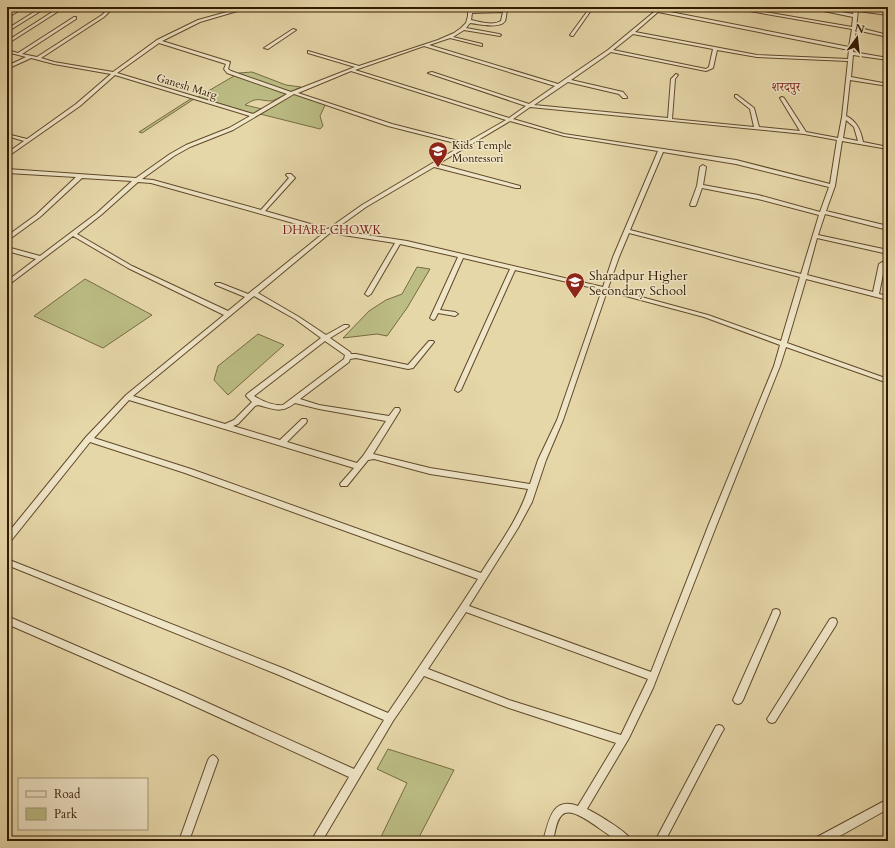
<svg xmlns="http://www.w3.org/2000/svg" width="895" height="848" viewBox="0 0 895 848" font-family="Cardo,'Noto Serif Devanagari',serif">
	<rect width="100%" height="100%" fill="#e6d7a9"/>
	<filter id="stains"><feTurbulence type="fractalNoise" baseFrequency=".005" numOctaves="4"/><feColorMatrix values="0 0 0 0 .2 0 0 0 0 .09 0 0 0 0 .02 0 0 0 .5 -.17"/></filter>
	<radialGradient id="worn" r=".72"><stop offset=".6" stop-color="#630" stop-opacity="0"/><stop offset="1" stop-color="#630" stop-opacity=".3"/></radialGradient>
	<g fill="#bbbd84" stroke="#776c42">
		<path d="M252,72L286,85L301,87C296,89 275,100 272,101C259,101 258,96 245,105L262,109L254,114L198,97L239,73Z"/>
		<path d="M296,92L326,103L320,116L323,126L320,129L260,114L289,95Z"/>
		<path d="M192,98L194,99L142,133L139,132Z"/>
		<path d="M417,267L430,269L407,308L387,336L377,334L343,338L369,311L386,300L402,294Z"/>
		<path d="M85,279L152,315L103,348L34,316Z"/>
		<path d="M258,334L284,345L228,395L214,380L218,366Z"/>
		<path d="M388,749L454,770L417,841H379L407,783L377,769Z"/>
	</g>
	<g fill="none" stroke-linecap="round" stroke-linejoin="round">
		<defs>
			<g id="minor">
				<path d="M20,7H25L7,18V15Z"/>
				<path d="M42,7H47L7,32V29Z"/>
				<path d="M60,7H65L7,44V41Z"/>
				<path d="M110,7H114L104,17L41,58L54,62L113,72L157,40L198,20L245,7H251L200,22L162,41L230,62L228,69L231,71L291,92L355,67L308,53V51L359,66L438,40L454,33L461,28L466,23L468,16V7H472V11C513,9 554,7 595,7C615,7 637,6 656,10L660,7H664L660,10L849,47L852,29L727,7H736L852,27L853,17L804,7H812L853,14L854,7H858V9L888,13V15L858,11L856,27L888,35V37L856,30L853,52L888,58V60L853,55L851,77L888,84V86L850,80L846,116C857,121 861,131 863,142L888,147V149L842,141L835,186L826,211L888,226V230L825,214L818,235L888,250V254L817,238L807,275L873,292L879,264L882,262L884,263L885,264L879,294L888,296V300L806,279L787,343L888,379V383L786,347L780,366L717,524L653,688L629,738L587,809C597,814 628,832 632,841C628,841 623,842 620,841C609,839 574,803 562,815C556,820 555,833 553,841H543C549,822 551,796 578,806L616,743L509,708L424,676L393,721L322,841H311L349,777L179,699L7,624V616L186,693L354,769L384,720L279,675L7,565V559L285,669L388,713L459,608L478,579L185,473L90,442L10,542L7,543V534L86,437L126,395L224,315L128,268L73,236L7,286V281L36,259L7,251V247L40,256L97,213L132,181L82,178L40,217L7,241V236L36,215L76,177L7,173V169L136,178L170,154L186,145L229,128L250,116L115,75L80,106L7,157V153L24,141L7,136V134L27,139L76,104L111,74L54,64L31,58L7,69V66L26,57L7,52V50L18,53L74,17H76V19L22,54L37,57L102,15ZM571,8L589,9L570,35L572,36H573L592,9L647,10L654,12L608,50L558,84L429,45L450,38L482,46V44L453,37L464,30L500,36L501,35L499,34L466,28L470,23C478,24 500,29 505,21C506,19 506,14 507,11ZM503,12L501,21C493,26 480,22 471,20L472,13ZM658,12L849,50L848,59L757,55L635,32ZM633,34L713,49L709,67L706,69L613,50ZM159,43L226,64L224,69L227,73L287,94L253,114L117,73ZM424,46L555,86L529,104L432,72L428,73L526,106L509,118L355,70ZM717,50L757,57L848,61L842,117L838,138L806,132L784,98L782,97L780,98L800,131L759,127L754,108L737,95H735V97L750,109L754,127L672,119L675,79L678,75L676,74L671,79L668,118L534,105L568,82L619,94L623,98H627V97L623,92L571,80L611,52L706,71L713,68ZM351,71L506,120L466,143L392,124L298,93ZM294,94L388,126L463,145L362,205L328,229L265,211L295,178L291,174H287L286,175L289,178L261,210L153,180L142,179L174,156L190,147L233,130ZM530,107L804,134L837,140L830,184L736,160L564,134L513,119ZM846,120L854,127L858,141L843,138ZM510,121L564,136L658,151L613,257L603,287L407,241L334,230L366,207L434,167L516,188H520V186L438,164ZM663,152L736,164L829,187L820,212L758,195L703,185L706,167L703,165L700,167L697,186L690,205L691,206H695L696,205L702,188L758,199L819,215L801,274L630,230ZM138,182L151,183L325,232L248,294L220,283H216L215,284L216,285L245,297L228,311L132,266L77,234L101,215ZM330,233L395,243L365,294L368,296L371,294L400,244L458,257L430,318L433,320L435,319L438,313L455,316L458,314L455,312L440,310L463,258L510,269L455,390L458,392L461,390L515,270L602,290L557,420L538,460L530,484L430,468L373,454L399,412L400,410L399,408H395L389,416L319,405L300,399L349,362L350,359L356,358L408,369L413,368L434,342L433,341H429L408,365L356,354H351L350,352L330,338L348,327L349,326L348,325H344L326,335L299,317L258,293ZM629,233L800,277L781,341L708,315L608,288L619,257ZM607,291L704,317L780,345L774,366L709,524L651,672L469,606L518,528L532,502L546,460L563,420ZM254,296L295,319L321,338L247,394L246,396L252,402L234,420L225,424L133,396ZM325,341L345,355L344,359L283,405C274,406 262,401 254,396ZM129,400L354,468L340,484L341,486H347L368,460L374,459L430,474L528,489C518,520 498,546 481,573L191,469L94,438ZM295,403L319,409L386,421L363,456L357,463L287,442L306,423L307,421L306,419H302L280,440L233,426L238,424L255,406L258,405C275,409 280,414 295,403ZM466,612L648,679L621,735L509,700L428,669Z"/>
				<path d="M293,29L296,30L268,49L264,48Z"/>
				<path d="M776,609L779,610L780,613L743,700L741,703L738,704L735,703L733,700L772,613L773,610Z"/>
				<path d="M833,618L836,619L837,622L836,625L775,722L772,723L769,722L767,719L769,716L830,619Z"/>
				<path d="M719,725L722,726L724,729L722,732L665,841H655L716,726Z"/>
				<path d="M213,755L216,757L218,760L189,841H179L208,760L210,757Z"/>
				<path d="M888,799V809L831,841H816L817,837Z"/>
			</g>
		</defs>
		<use href="#minor" stroke="#60492a" stroke-width="2"/>
		<use href="#minor" fill="#efe5c7" fill-rule="evenodd"/>
	</g>
	<defs>
		<symbol id="school-pin" viewBox="-11 -11 22 30"><path d="M0 17L-7.5 6A9.5 9.5 0 1 1 7.5 6Z" fill="#8f2418" stroke="#efe5c7"/><path d="M0-5L7-2L0 1L-7-2ZM-4 1L0 2.5L4 1V4Q0 6-4 4Z" fill="#fff"/></symbol>
	</defs>
	<g fill-rule="evenodd">
		<use href="#school-pin" x="427" y="140" width="22" height="30"/>
		<use href="#school-pin" x="564" y="271" width="22" height="30"/>
	</g>
	<g text-anchor="middle" stroke-width="3" stroke-linejoin="round" paint-order="stroke">
		<g font-size="11" fill="#331a00" stroke="#efe5c7">
			<text transform="translate(187 86) rotate(17)" y="4">Ganesh Marg</text>
		</g>
		<g font-size="11" fill="#331a00" stroke="#efe5c7" text-anchor="start">
			<text x="452" y="149">Kids Temple<tspan x="452" dy="13">Montessori</tspan></text>
		</g>
		<g font-size="12" fill="#7a1f14" stroke="#efe5c7">
			<text x="786" y="91">शरदपुर</text>
			<text x="332" y="234">DHARE CHOWK</text>
		</g>
		<g font-size="13" fill="#331a00" stroke="#efe5c7" text-anchor="start">
			<text x="589" y="280">Sharadpur Higher<tspan x="589" dy="15">Secondary School</tspan></text>
		</g>
	</g>
	<rect width="895" height="848" fill="none" stroke="#e6d7a9" stroke-width="24"/>
	<rect x="8" y="8" width="879" height="832" fill="none" stroke="#331a00" stroke-width="2"/>
	<rect x="12" y="12" width="871" height="824" fill="none" stroke="#331a00"/>
	<rect x="18" y="778" width="130" height="52" fill="#efe5c7" stroke="#a49477"/>
	<rect x="26" y="791" width="20" height="6" fill="#efe5c7" stroke="#a49477"/>
	<text x="54" y="798" font-size="12" fill="#331a00">Road</text>
	<rect x="26" y="808" width="20" height="12" fill="#bbbd84" stroke="#a49477"/>
	<text x="54" y="818" font-size="12" fill="#331a00">Park</text>
	<g transform="translate(857 38) rotate(15)" stroke="#efe5c7" stroke-width="3" paint-order="stroke">
	<path d="M0-3L7 15L0 10L-7 15Z" fill="#331a00"/>
	<text y="-6" font-size="11" font-weight="bold" text-anchor="middle" fill="#331a00">N</text>
	</g>
	<rect width="100%" height="100%" filter="url(#stains)"/>
	<rect width="100%" height="100%" fill="url(#worn)"/>
</svg>
